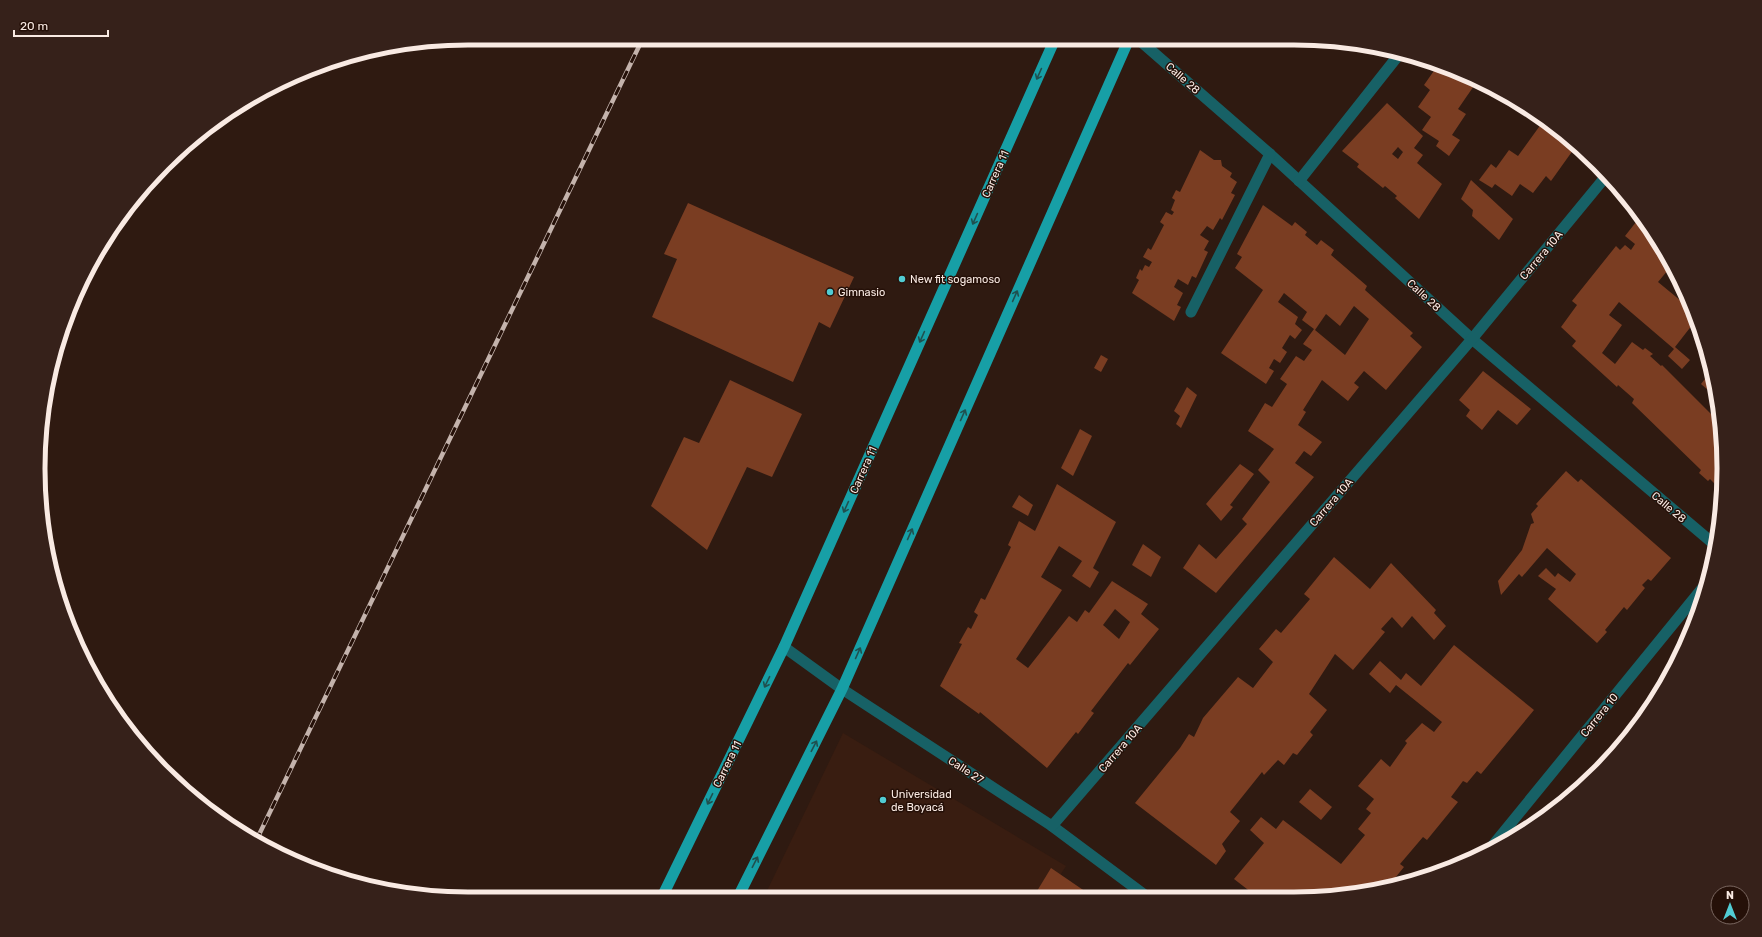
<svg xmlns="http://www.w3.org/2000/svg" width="1762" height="937" viewBox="0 0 1762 937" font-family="Rubik,sans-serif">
	<rect width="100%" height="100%" fill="#2f1a11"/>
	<path fill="#391d11" d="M843,733L1066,866L1047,896L764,897Z"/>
	<g fill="#7a3d22" fill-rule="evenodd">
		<path d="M1438,65L1478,80L1458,109L1466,114L1452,135L1460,140L1449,156L1436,146L1439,141L1422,130L1431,117L1418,107L1430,90L1424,85Z"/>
		<path d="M1387,103L1423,136L1414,148L1423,155L1417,163L1442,184L1419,219L1395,198L1397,196L1385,186L1383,188L1357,167L1359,164L1342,151ZM1398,147L1403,152L1398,159L1392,154Z"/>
		<path d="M1544,120L1556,127L1576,146L1551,181L1546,176L1533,193L1520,184L1512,196L1495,184L1492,188L1479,180L1491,164L1496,168L1509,150L1518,156Z"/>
		<path d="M1200,150L1214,160H1221L1222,166L1232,173L1230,177L1237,182L1231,193L1235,195L1222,220L1220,218L1213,230L1207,226L1200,235L1209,241L1204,250L1208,252L1196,278L1192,276L1188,285L1178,279L1174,287L1183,293L1177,305L1181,307L1174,321L1132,293L1139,280L1136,278L1140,269L1142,271L1145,265L1149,267L1152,262L1143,257L1148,248L1151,250L1164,225L1160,222L1166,212L1172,215L1174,212L1171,210L1175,200L1172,198L1176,190L1180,192Z"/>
		<path d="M1471,180L1513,219L1499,240L1472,216L1473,210L1461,199Z"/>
		<path d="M688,203L854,277L830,328L819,322L793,382L652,317L677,259L664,254Z"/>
		<path d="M1263,205L1292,226L1295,222L1307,232L1305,235L1317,245L1321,240L1334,250L1331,255L1367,286L1365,290L1413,333L1410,336L1422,347L1386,390L1364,371L1354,383L1359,387L1348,401L1322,380L1303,410L1306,412L1298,425L1322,442L1311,456L1304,451L1295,463L1314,477L1216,593L1183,568L1199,544L1216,559L1247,524L1242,519L1270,482L1258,470L1274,449L1248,431L1265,403L1272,407L1287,384L1280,379L1296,356L1304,361L1312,350L1303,344L1314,329L1302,320L1307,312L1284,293L1278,302L1298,317L1295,324L1302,330L1295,339L1290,335L1282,348L1287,352L1280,363L1274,359L1269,368L1274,371L1266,384L1221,353L1263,290L1235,268L1242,257L1237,254ZM1354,306L1369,319L1345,355L1315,330L1326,314L1340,326Z"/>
		<path d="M1640,217L1666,253L1677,277L1668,270L1658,282L1692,310L1696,320L1675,347L1690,360L1682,369L1668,356L1674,349L1619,302L1609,315L1622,325L1602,353L1615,364L1632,342L1643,350L1645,348L1653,354L1650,356L1661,366L1662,365L1721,424L1723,492L1710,479L1708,481L1699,473L1701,470L1632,403L1634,399L1618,385L1617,387L1572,346L1576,341L1561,327L1577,305L1572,301L1616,246L1620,250L1625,245L1631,250L1635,244L1625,236Z"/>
		<path d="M1702,332L1703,337L1705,346L1696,338Z"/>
		<path d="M1101,355L1108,359L1101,372L1094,368Z"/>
		<path d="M1483,371L1531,409L1517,425L1498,410L1482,430L1466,416L1470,410L1459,400Z"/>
		<path d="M1708,375L1713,379L1717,398L1701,384Z"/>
		<path d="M730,380L802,414L772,477L747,467L707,550L651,506L684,437L699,443Z"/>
		<path d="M1187,387L1197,395L1181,428L1176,424L1180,416L1174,411Z"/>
		<path d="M1080,429L1092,436L1073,476L1061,468Z"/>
		<path d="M1240,464L1254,474L1230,505L1233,507L1221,521L1206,504Z"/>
		<path d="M1566,471L1578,482L1581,479L1671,558L1651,581L1648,579L1642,585L1645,588L1627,610L1624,607L1605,630L1607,632L1597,643L1548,599L1556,589L1538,576L1546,568L1555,577L1558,573L1570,582L1576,574L1547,548L1522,577L1519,574L1501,595L1498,581L1522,550L1531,524L1534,523L1531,514L1538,506L1536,504Z"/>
		<path d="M1057,484L1116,522L1093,568L1099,572L1090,588L1072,576L1082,561L1059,546L1041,577L1062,590L1016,659L1028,668L1069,616L1077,622L1085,610L1089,613L1112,581L1148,604L1141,614L1159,629L1130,665L1128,663L1091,711L1094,713L1078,734L1076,732L1047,768L980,712L979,714L940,686L962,644L959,643L968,627L971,629L978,615L974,612L981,598L985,600L1011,547L1008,545L1019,521L1035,531ZM1115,609L1130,622L1119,639L1103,625Z"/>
		<path d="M1019,495L1033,505L1028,516L1012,507Z"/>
		<path d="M1143,544L1161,557L1151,577L1132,565Z"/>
		<path d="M1334,557L1370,589L1391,563L1436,610L1434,613L1446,626L1434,640L1412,616L1402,628L1392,617L1381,629L1385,632L1353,670L1335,654L1309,694L1327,710L1310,732L1313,735L1297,755L1293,753L1284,765L1278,760L1264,775L1262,772L1230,812L1240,821L1222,844L1226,851L1216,865L1135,803L1180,748L1189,734L1194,737L1203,718L1238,677L1253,688L1273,662L1259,649L1276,629L1281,633L1310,599L1304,594Z"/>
		<path d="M1454,645L1534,710L1481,774L1477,771L1467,783L1463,781L1451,797L1458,802L1427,840L1423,837L1400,864L1404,867L1390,884L1350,895L1256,896L1234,879L1264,843L1250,830L1261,817L1276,829L1283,820L1341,864L1365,835L1358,829L1371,813L1366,809L1374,799L1358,786L1381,759L1390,767L1407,743L1405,741L1422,723L1434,732L1442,722L1396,685L1390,693L1369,674L1380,661L1401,680L1406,673L1421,686Z"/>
		<path d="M1310,789L1332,807L1321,820L1299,802Z"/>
		<path d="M1051,868L1092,896H1034Z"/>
	</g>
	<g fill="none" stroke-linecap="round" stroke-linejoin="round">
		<g stroke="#176166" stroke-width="11">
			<path d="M1138,39L1270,154L1472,339L1715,545"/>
			<path d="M1299,181L1401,52"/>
			<path d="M1191,312L1270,154"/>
			<path d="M1052,826L1146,896"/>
			<path d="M1489,850L1709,580"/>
		</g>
		<path stroke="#176166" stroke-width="11" d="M784,647L842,689L1052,826L1472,339L1607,175"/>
		<g stroke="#179fa6" stroke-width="11">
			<path d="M662,897L784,647L1055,39"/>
			<path d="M738,897L842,689L1129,39"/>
		</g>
		<defs>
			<path id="rail" d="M256,841L643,38"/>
		</defs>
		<use href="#rail" stroke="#c4b3ac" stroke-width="4.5"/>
		<use href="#rail" stroke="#251008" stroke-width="3" stroke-dasharray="9" stroke-linecap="butt"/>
	</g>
	<defs><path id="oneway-shaft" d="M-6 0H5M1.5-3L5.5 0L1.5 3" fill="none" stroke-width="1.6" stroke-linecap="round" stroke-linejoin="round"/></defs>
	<g stroke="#1f504f">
		<use href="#oneway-shaft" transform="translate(1039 74) rotate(114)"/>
		<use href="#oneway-shaft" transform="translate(975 219) rotate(114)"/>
		<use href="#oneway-shaft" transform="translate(1015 296) rotate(-66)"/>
		<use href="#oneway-shaft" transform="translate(922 337) rotate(114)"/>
		<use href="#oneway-shaft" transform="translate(963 415) rotate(-66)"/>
		<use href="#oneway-shaft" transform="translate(846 507) rotate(114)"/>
		<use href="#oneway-shaft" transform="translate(910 534) rotate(-66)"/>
		<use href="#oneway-shaft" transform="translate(858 653) rotate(-66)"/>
		<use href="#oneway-shaft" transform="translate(767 682) rotate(116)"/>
		<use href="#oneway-shaft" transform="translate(814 746) rotate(-63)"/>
		<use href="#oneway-shaft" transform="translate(710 799) rotate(116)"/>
		<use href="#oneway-shaft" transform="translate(755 862) rotate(-63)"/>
	</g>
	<g fill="#51ccd3" stroke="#251008" stroke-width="1.5">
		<circle cx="902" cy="279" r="4"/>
		<circle cx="830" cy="292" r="4"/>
		<circle cx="883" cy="800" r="4"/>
	</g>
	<g text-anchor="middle" stroke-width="3" stroke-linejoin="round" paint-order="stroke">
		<g font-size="11" fill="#f9eae3" stroke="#251008">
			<text transform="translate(1183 78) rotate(41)" y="4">Calle 28</text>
			<text transform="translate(995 174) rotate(-66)" y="4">Carrera 11</text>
			<text transform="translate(1541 255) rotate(-50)" y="4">Carrera 10A</text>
			<text transform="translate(1424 295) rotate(43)" y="4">Calle 28</text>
			<text transform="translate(863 470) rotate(-66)" y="4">Carrera 11</text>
			<text transform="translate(1331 502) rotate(-49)" y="4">Carrera 10A</text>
			<text transform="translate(1669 507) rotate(40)" y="4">Calle 28</text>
			<text transform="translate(1599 715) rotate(-51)" y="4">Carrera 10</text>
			<text transform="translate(1120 748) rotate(-49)" y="4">Carrera 10A</text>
			<text transform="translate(727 764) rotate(-64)" y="4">Carrera 11</text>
			<text transform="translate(966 770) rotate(33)" y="4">Calle 27</text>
		</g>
		<g font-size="11" fill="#f9eae3" stroke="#251008" text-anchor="start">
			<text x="910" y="283">New fit sogamoso</text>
			<text x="838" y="296">Gimnasio</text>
			<text x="891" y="798">Universidad<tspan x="891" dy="13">de Boyacá</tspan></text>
		</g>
	</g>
	<path d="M0 0H1762V937H0ZM468 45H1294A423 423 0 0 1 1717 468V469A423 423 0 0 1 1294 892H468A423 423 0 0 1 45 469V468A423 423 0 0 1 468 45Z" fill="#36211a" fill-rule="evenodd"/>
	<path fill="none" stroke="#f9eae3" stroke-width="5" d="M468 45H1294A423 423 0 0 1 1717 468V469A423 423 0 0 1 1294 892H468A423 423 0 0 1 45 469V468A423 423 0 0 1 468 45Z"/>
	<g transform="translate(1730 905)"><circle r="19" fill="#251008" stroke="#7a6760"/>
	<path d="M0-3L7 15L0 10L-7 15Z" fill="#51ccd3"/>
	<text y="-6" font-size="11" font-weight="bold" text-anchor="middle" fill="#f9eae3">N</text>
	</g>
	<path d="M14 30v6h94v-6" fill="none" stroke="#f9eae3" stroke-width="2"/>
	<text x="20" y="30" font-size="12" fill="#f9eae3" stroke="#251008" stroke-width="3" paint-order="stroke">20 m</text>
</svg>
